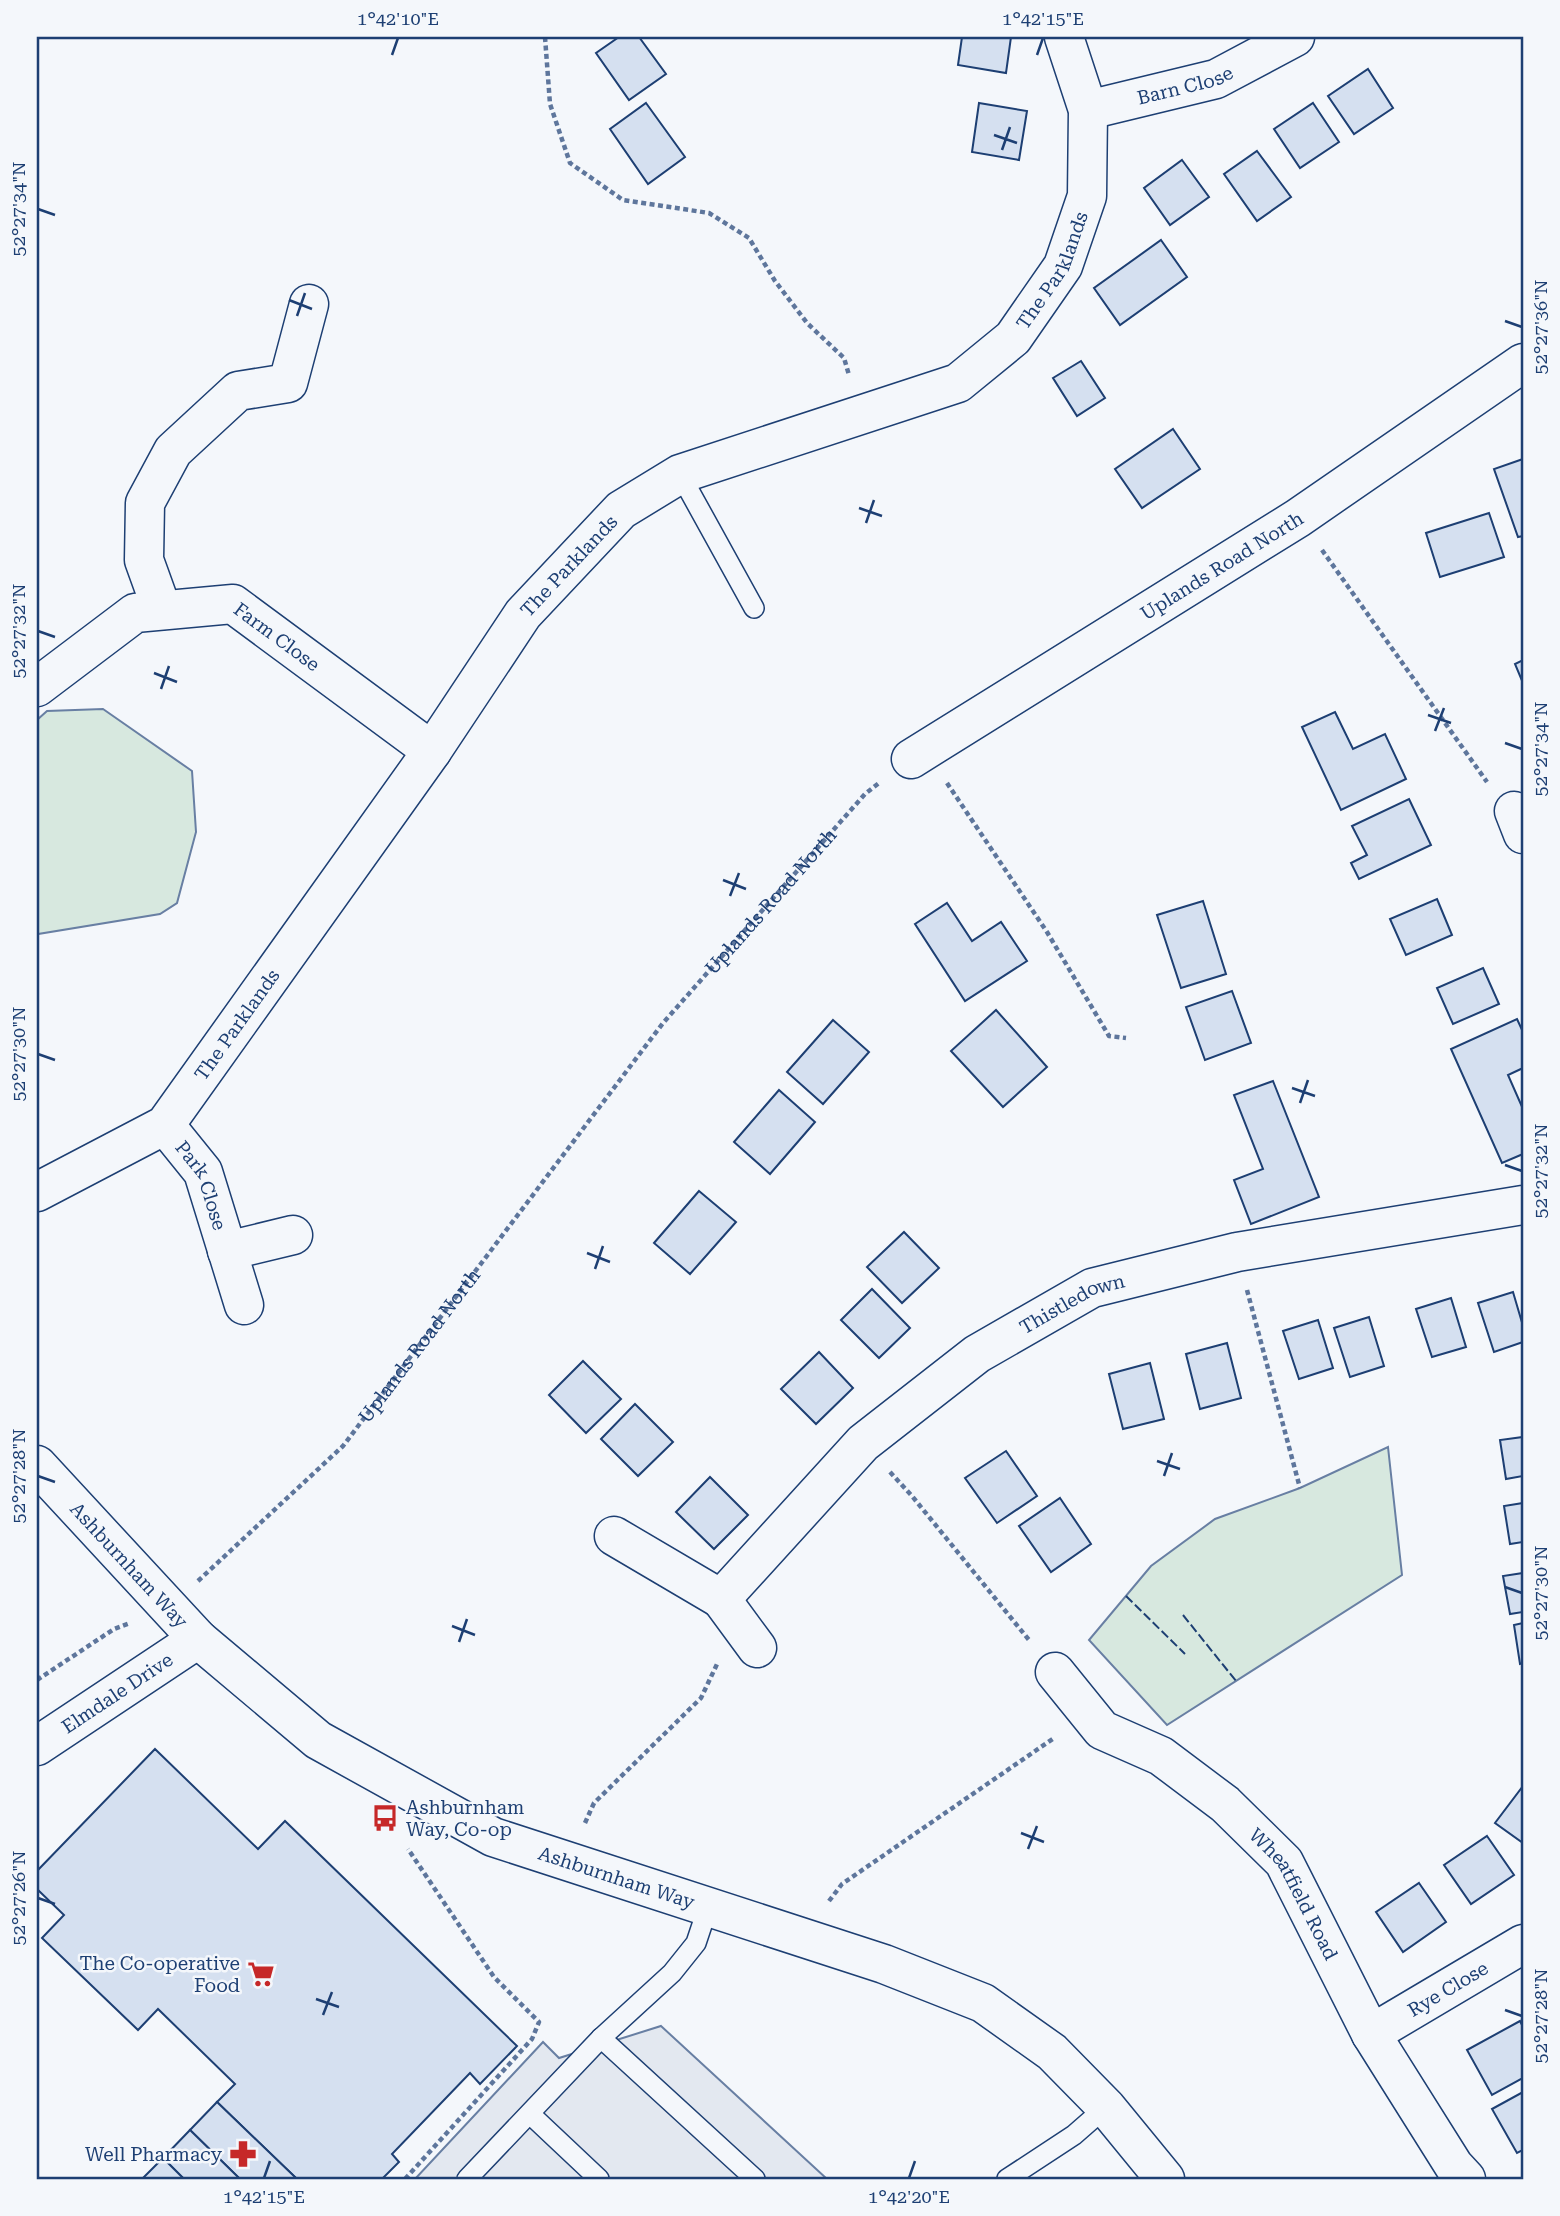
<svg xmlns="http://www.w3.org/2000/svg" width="1560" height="2216" viewBox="0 0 1560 2216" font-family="'Roboto Serif',serif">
	<rect width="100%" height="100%" fill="#f4f7fb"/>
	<g fill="#d7e8df" stroke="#687fa3" stroke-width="2">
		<path d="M103,709L192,771L196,832L177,903L160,914L38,934L37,720L47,711Z"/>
		<path d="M1388,1447L1402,1575L1167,1725L1089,1640L1151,1566L1215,1519L1300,1488Z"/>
	</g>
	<path fill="#e3e8f0" stroke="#687fa3" stroke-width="2" d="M661,2026L827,2179H415L543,2042L559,2058Z"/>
	<g fill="#d5e0f0" stroke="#1d3f73" stroke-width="2">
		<path d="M619,37H639L666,74L629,100L596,53Z"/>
		<path d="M962,37H1011L1006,73L958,65Z"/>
		<path d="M1368,69L1393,108L1354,134L1328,96Z"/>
		<path d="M646,103L685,157L648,184L610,129Z"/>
		<path d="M979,103L1027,111L1019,160L972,152Z"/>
		<path d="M1313,103L1339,142L1300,168L1274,129Z"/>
		<path d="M1257,151L1291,197L1257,221L1224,174Z"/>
		<path d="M1182,160L1209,197L1170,225L1144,188Z"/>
		<path d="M1161,240L1187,277L1120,325L1094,288Z"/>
		<path d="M1081,361L1105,398L1077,416L1053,378Z"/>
		<path d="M1173,429L1200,469L1142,508L1115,469Z"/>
		<path d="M1523,459V536L1518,537L1494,469Z"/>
		<path d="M1489,513L1504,557L1440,577L1426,533Z"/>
		<path d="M1523,660V683L1515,664Z"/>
		<path d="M1335,712L1353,749L1385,734L1406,779L1341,810L1302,727Z"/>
		<path d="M1409,799L1431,845L1359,879L1351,863L1367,855L1352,826Z"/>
		<path d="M1437,899L1452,935L1406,955L1390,919Z"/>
		<path d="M1203,901L1226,974L1181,988L1157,915Z"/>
		<path d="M947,903L972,941L1001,922L1027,961L965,1001L915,924Z"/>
		<path d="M1483,968L1499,1004L1453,1024L1437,988Z"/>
		<path d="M1232,991L1251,1043L1205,1060L1186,1007Z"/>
		<path d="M996,1010L1047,1067L1003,1107L951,1051Z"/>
		<path d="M1517,1019L1523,1032V1068L1508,1075L1523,1109V1154L1502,1163L1451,1049Z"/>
		<path d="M833,1020L869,1052L823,1104L787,1072Z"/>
		<path d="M1273,1081L1319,1197L1251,1224L1234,1180L1263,1169L1234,1095Z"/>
		<path d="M779,1090L815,1122L770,1174L734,1142Z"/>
		<path d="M699,1191L736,1222L690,1274L654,1243Z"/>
		<path d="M904,1232L939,1268L902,1303L867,1267Z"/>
		<path d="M872,1289L910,1328L879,1358L841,1320Z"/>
		<path d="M1513,1292L1523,1326V1342L1494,1352L1478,1303Z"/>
		<path d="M1451,1298L1466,1347L1432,1357L1416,1309Z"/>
		<path d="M1369,1317L1384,1366L1350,1377L1334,1328Z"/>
		<path d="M1318,1320L1333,1368L1299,1379L1283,1331Z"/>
		<path d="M1227,1343L1241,1398L1200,1409L1186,1354Z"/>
		<path d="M819,1352L853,1388L816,1424L781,1389Z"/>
		<path d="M583,1361L621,1399L586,1433L549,1395Z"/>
		<path d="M1150,1363L1164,1419L1123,1429L1109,1374Z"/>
		<path d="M635,1404L673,1442L638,1476L601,1439Z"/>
		<path d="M1523,1437V1476L1506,1479L1500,1440Z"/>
		<path d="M1006,1451L1037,1496L997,1523L965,1478Z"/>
		<path d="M710,1477L748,1515L714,1549L676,1512Z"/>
		<path d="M1060,1498L1091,1544L1051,1572L1019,1526Z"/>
		<path d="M1523,1503V1542L1510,1544L1504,1506Z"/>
		<path d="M1523,1573V1612L1510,1614L1503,1576Z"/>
		<path d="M1523,1623V1663L1520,1664L1514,1625Z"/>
		<path d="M155,1749L258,1849L285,1821L517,2046L480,2084L470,2073L392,2154L399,2162L382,2179H297L217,2102L235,2084L158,2009L138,2030L42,1938L64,1915L37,1889V1871Z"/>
		<path d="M1523,1786V1843L1495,1823Z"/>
		<path d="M1487,1836L1514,1875L1471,1904L1444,1865Z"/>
		<path d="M1419,1883L1446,1922L1403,1952L1376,1912Z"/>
		<path d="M1520,2021L1523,2027V2078L1492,2095L1467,2050Z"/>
		<path d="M1523,2092V2150L1517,2153L1492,2109Z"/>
		<path d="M217,2102L297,2179H240L190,2130Z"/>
		<path d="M190,2130L240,2179H184L163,2158Z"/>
		<path d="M163,2158L184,2179H142Z"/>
	</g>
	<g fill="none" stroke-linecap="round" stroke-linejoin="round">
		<defs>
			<g id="service">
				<path d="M680,474L754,608"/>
				<path d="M601,2038L755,2179"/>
				<path d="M530,2114L599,2179"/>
				<path d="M467,2179L601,2038L672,1973L696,1943L708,1907"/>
				<path d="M1007,2179L1074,2135L1106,2107"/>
			</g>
			<g id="minor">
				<path id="s2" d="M1088,110L1216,79L1295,37"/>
				<path d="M162,610L144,560L145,503L173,451L238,391L288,383L309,304"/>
				<path id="s3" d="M37,687L135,613L233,604L432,751"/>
				<path id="s4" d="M911,759L1298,518L1523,363"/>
				<path d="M1514,811L1523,834"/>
				<path id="s5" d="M165,1125L203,1172L244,1305"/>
				<path id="s6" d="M37,1192L165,1125L432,751L523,614L621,510L680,474L958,383L1013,338L1063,266L1087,196L1088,110L1064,37"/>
				<path d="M227,1251L293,1235"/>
				<path id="s7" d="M614,1536L721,1599L863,1443L977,1354L1092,1288L1237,1252L1523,1205"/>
				<path d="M721,1599L757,1648"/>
				<path id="s8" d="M1055,1672L1102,1730L1161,1756L1225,1804L1284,1862L1371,2034L1454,2166L1466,2179"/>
				<path id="s9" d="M37,1746L198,1639"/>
				<path id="s10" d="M1371,2034L1523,1944"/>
			</g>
			<g id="tertiary">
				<path id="s11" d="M37,1465L198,1639L318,1740L493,1837L884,1964L983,2003L1052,2052L1106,2107L1165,2179"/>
			</g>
		</defs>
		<use href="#service" stroke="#1d3f73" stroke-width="22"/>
		<use href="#minor" stroke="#1d3f73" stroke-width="41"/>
		<use href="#tertiary" stroke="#1d3f73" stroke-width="41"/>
		<g stroke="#5e769c" stroke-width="4.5" stroke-dasharray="5 3.5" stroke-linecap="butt">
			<path d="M545,37L550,104L570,163L623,200L709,213L749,238L775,281L807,323L844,358L849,375"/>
			<path d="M1322,550L1487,782"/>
			<path d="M947,783L1047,932L1109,1036L1126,1038"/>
			<path d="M1247,1290L1300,1488"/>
			<path d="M890,1472L912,1496L1029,1640"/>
			<path id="s1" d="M198,1581L343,1446L663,1023L865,794L879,783"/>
			<path d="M37,1680L114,1629L130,1623"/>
			<path d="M585,1823L594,1803L701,1698L718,1662"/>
			<path d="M829,1901L842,1884L1054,1738"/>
			<path d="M405,2179L532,2039L539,2022L494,1977L408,1849"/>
		</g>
		<use href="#service" stroke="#f4f7fb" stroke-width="19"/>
		<use href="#minor" stroke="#f4f7fb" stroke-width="38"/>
		<use href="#tertiary" stroke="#f4f7fb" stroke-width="38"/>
		<g stroke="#1d3f73" stroke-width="2" stroke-dasharray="9 3.5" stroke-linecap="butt">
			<path d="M1126,1596L1185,1654"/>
			<path d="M1183,1615L1236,1681"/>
		</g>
	</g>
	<path fill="none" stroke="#1d3f73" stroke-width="2.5" d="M392,55L398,38M1037,55L1043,38M994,135L1017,143M1002,150L1010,127M38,209L55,215M289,300L312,309M297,316L305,293M1505,321L1522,327M859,508L882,516M866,523L874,500M38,631L55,637M154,673L177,682M161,689L169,666M1428,715L1451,723M1435,731L1444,708M1505,743L1522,749M723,880L746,889M730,896L739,873M38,1054L55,1060M1292,1088L1315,1096M1300,1103L1308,1080M1505,1165L1522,1171M587,1253L610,1262M595,1269L603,1246M1157,1461L1180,1469M38,1476L55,1482M1164,1476L1172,1453M1505,1587L1522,1593M452,1626L475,1635M459,1642L467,1619M1021,1833L1044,1842M1028,1849L1037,1826M38,1898L55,1904M316,1999L339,2007M1505,2010L1522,2016M323,2015L332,1992M264,2178L270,2161M909,2178L915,2161"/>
	<defs>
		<symbol id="bus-bare" viewBox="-9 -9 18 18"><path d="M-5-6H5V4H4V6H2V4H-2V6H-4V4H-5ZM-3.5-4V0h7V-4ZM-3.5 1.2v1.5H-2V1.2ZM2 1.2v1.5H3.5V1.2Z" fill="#c62828" stroke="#f4f7fb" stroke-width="2.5" paint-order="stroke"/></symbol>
		<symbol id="supermarket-bare" viewBox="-9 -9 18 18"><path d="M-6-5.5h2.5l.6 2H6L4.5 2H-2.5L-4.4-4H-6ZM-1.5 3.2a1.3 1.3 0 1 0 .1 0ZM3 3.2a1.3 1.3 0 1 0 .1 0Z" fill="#c62828" stroke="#f4f7fb" stroke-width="2.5" paint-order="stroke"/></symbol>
		<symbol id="pharmacy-bare" viewBox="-9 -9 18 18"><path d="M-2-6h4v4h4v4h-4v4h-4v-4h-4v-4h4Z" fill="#c62828" stroke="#f4f7fb" stroke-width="2.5" paint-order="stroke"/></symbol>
	</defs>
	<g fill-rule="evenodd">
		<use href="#bus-bare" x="366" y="1799" width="38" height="38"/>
		<use href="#supermarket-bare" x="242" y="1955" width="38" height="38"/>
		<use href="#pharmacy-bare" x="224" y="2135" width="38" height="38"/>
	</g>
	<g text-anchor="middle" stroke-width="5" stroke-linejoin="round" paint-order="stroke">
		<g font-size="19" fill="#1d3f73" stroke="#f4f7fb">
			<text dy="7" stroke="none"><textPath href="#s2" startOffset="100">Barn Close</textPath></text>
			<text dy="7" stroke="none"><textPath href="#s6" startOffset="1423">The Parklands</textPath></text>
			<text dy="7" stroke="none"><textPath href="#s4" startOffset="366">Uplands Road North</textPath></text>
			<text dy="7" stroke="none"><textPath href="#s6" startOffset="835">The Parklands</textPath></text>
			<text dy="7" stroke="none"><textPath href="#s3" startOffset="276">Farm Close</textPath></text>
			<text dy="7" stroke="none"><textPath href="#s1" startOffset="891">Uplands Road North</textPath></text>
			<text dy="7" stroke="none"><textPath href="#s6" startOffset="268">The Parklands</textPath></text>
			<text dy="7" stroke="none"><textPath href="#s5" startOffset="72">Park Close</textPath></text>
			<text dy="7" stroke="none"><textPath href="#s7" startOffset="588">Thistledown</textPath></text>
			<text dy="7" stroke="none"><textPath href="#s1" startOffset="324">Uplands Road North</textPath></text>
			<text dy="7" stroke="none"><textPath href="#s11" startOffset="136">Ashburnham Way</textPath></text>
			<text dy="7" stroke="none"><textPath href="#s9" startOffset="96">Elmdale Drive</textPath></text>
			<text dy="7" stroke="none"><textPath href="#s11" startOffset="724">Ashburnham Way</textPath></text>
			<text dy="7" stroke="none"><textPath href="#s8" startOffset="334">Wheatfield Road</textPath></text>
			<text dy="7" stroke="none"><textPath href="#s10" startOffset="89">Rye Close</textPath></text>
		</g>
		<g font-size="19" fill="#1d3f73" stroke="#f4f7fb" text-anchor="end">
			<text x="406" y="1814" text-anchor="start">Ashburnham<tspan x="406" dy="22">Way, Co-op</tspan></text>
			<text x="240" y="1970">The Co-operative<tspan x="240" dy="22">Food</tspan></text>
			<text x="222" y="2161">Well Pharmacy</text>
		</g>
	</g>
	<rect width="1560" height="2216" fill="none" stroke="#f4f7fb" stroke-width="77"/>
	<rect x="38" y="38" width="1484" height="2140" fill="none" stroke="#1d3f73" stroke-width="2.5"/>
	<g font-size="18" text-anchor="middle" fill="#1d3f73">
		<text x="398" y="25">1°42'10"E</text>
		<text x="1043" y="25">1°42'15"E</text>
		<text transform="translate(19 209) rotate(-90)" y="6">52°27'34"N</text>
		<text transform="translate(1541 327) rotate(-90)" y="6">52°27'36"N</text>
		<text transform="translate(19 631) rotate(-90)" y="6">52°27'32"N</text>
		<text transform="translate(1541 749) rotate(-90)" y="6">52°27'34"N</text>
		<text transform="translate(19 1054) rotate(-90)" y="6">52°27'30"N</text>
		<text transform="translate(1541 1171) rotate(-90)" y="6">52°27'32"N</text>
		<text transform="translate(19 1476) rotate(-90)" y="6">52°27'28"N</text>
		<text transform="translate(1541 1593) rotate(-90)" y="6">52°27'30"N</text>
		<text transform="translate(19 1898) rotate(-90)" y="6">52°27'26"N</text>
		<text transform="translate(1541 2016) rotate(-90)" y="6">52°27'28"N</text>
		<text x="264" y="2203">1°42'15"E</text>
		<text x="909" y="2203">1°42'20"E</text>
	</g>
</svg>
